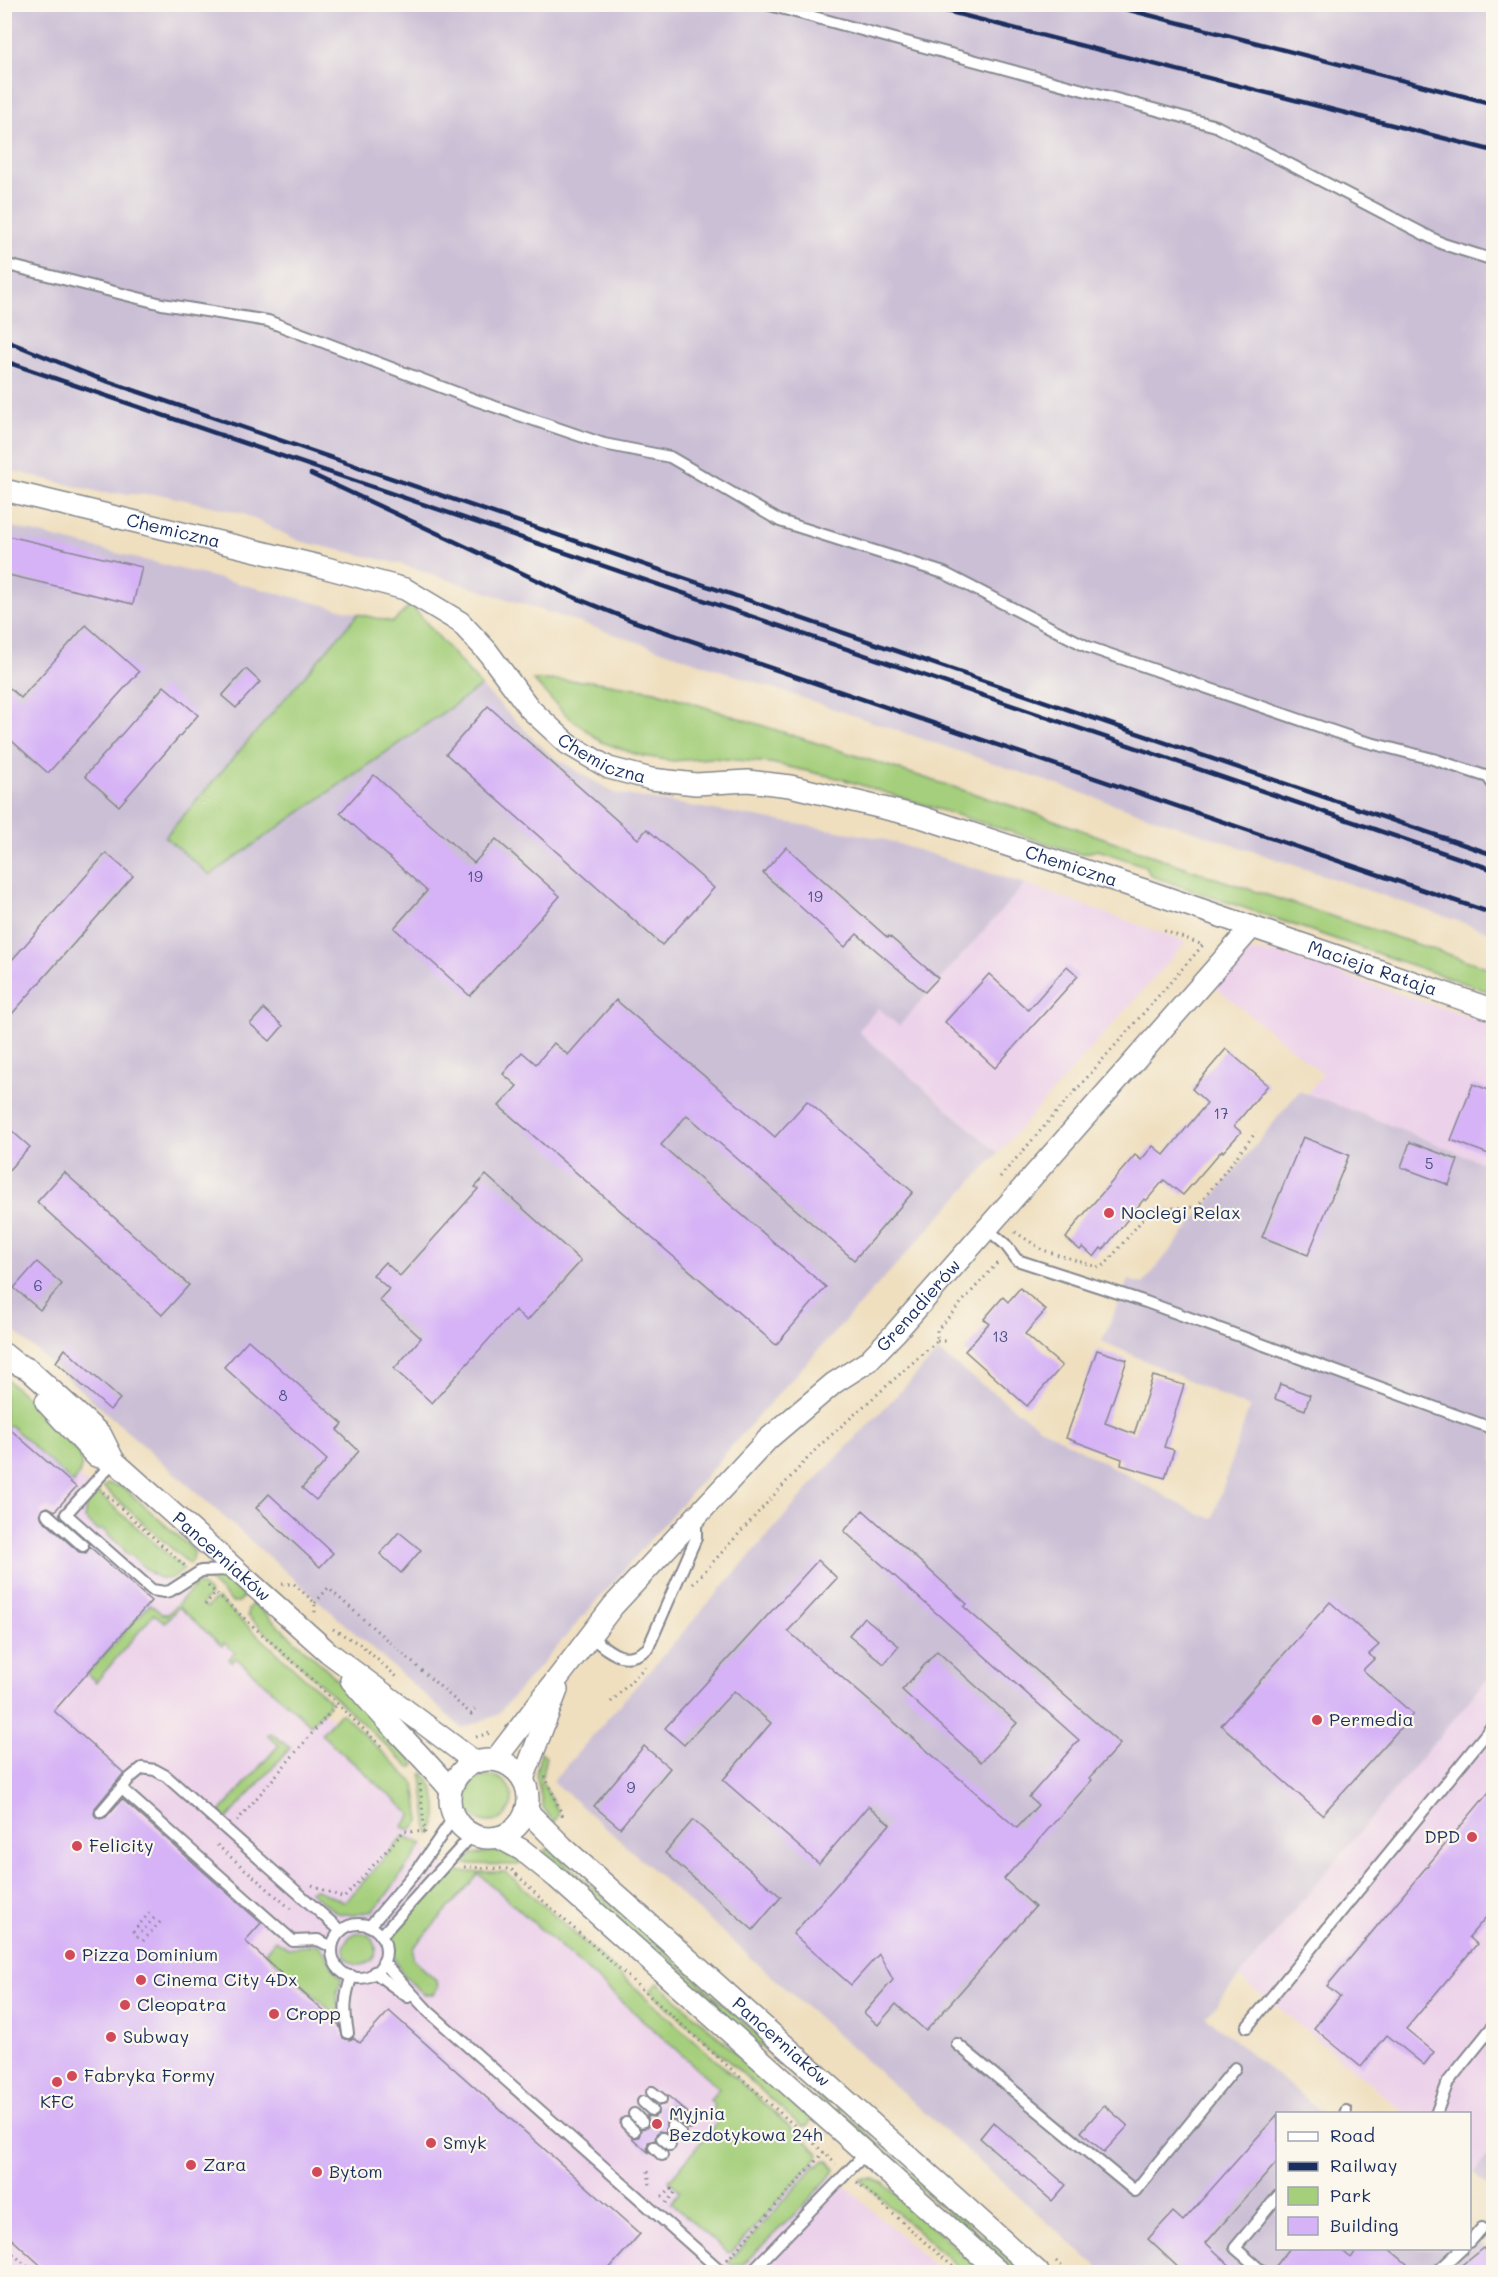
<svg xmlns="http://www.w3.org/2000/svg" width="1498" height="2277" viewBox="0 0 1498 2277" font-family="Mali,sans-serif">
	<rect width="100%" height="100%" fill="#fbf7ec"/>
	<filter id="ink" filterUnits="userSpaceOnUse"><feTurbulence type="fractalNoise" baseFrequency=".0167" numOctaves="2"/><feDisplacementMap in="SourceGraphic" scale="12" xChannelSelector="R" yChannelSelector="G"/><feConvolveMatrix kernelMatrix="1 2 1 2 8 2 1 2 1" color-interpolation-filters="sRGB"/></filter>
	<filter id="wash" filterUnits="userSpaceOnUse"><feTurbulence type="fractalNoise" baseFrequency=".008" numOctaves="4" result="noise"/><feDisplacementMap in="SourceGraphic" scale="24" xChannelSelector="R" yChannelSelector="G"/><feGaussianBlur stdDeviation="1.35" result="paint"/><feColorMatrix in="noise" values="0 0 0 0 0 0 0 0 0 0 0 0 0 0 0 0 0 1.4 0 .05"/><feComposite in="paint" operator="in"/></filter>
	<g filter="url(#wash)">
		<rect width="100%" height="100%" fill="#efdfbf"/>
		<g fill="#ecd1ea">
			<path d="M1025,884L1186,942L998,1153L858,1031L878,1007L899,1026Z"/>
			<path d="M1249,952L1277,953L1493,1025V1167L1367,1116L1307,1094L1323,1074L1215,987Z"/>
			<path d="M4,1409L95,1491L83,1505L416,1792V1839L453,1872H497L941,2272H5Z"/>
			<path d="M1493,1672L1494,2150L1474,2173L1470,2169V2114L1405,2113L1279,2008L1239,1978Z"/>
		</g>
		<g fill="#cbbfd5">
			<path d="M5,5H1493V933L614,634L401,564L299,541L242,513L163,495L103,493L5,469Z"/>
			<path d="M4,525L393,622L321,705L481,686L549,754L614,793L880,838L1025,884L899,1026L878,1008L858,1031L998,1153L759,1415L497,1715L462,1728L5,1323Z"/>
			<path d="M1299,1091L1367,1116L1493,1167V1672L1206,2017L1323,2113L1278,2114V2248H1470V2233L1493,2257V2272H1103L553,1781L825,1470L938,1352L1041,1428L1200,1515L1213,1518L1249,1408L1102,1341L1128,1280L1143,1284Z"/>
			<path d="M1493,2150V2191L1474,2173Z"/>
		</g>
		<g fill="#a5cf7b" stroke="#607f6c" stroke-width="1.5">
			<path d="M411,605L481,686L210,875L165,837L358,614L393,622Z"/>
			<path d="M533,680L590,681L655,691L1034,813L1215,878L1493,969V993L1151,876L1145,866L1098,850L1081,854L842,779L771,763L712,758L672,761L638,755L602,742L565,714Z"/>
			<path d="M4,1377L37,1407L78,1452C84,1462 82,1474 73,1483L10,1425L5,1430Z"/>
			<path d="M108,1484L123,1487L192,1549L194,1552L193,1560L189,1564L103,1487Z"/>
			<path d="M98,1493L184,1569C162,1592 148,1570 131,1555L126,1554L123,1548L103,1530H97L85,1519V1508Z"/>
			<path d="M213,1577L225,1579L244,1596L239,1602H232L207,1579Z"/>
			<path d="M198,1583L209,1592L210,1595L202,1604L207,1608L214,1600L218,1599L329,1700V1704L311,1725L236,1658L232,1662L229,1659L235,1652L224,1643L222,1646L179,1607L165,1622L154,1614L96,1682L87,1674L150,1604L162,1614H168Z"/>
			<path d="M253,1603L329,1671L415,1764L413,1767H409L248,1616V1609Z"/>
			<path d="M342,1713L415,1784L420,1821L411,1830L402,1827L412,1815L321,1734L339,1714Z"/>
			<path d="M271,1733L290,1748L227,1819L220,1812L279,1745L268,1736Z"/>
			<path d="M541,1752L546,1756L541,1780L559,1813L554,1823L543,1807L536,1774Z"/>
			<path d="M424,1773C437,1792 443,1814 430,1834L428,1832L422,1775Z"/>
			<circle cx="489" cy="1799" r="23"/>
			<path d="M404,1836L423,1844L383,1900L372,1911L353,1915L337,1913L310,1892L314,1889L345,1902Z"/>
			<path d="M548,1848L831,2100L826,2105L544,1852Z"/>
			<path d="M489,1852H502L521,1862L518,1865L466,1864L463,1862L473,1855Z"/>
			<path d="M453,1872H506L818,2152L819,2156L732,2252L728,2253L671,2203L680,2191L669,2181L720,2119L711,2111L715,2106L710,2100L719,2088L479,1874L413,1948V1959L437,1981L438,1987L433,1994H424C400,1973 387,1962 396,1927Z"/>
			<circle cx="360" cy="1949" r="16"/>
			<path d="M275,1940L288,1948L317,1944C330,1954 329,1968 342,1978L337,1992L338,2017L265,1952Z"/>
			<path d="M658,1983L812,2120L807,2126H801L650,1991Z"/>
			<path d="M839,2108L860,2127L1023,2272H1014L835,2112Z"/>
			<path d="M824,2160L828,2161L835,2169L834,2172L804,2205L743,2264L732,2265L728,2263L816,2165L818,2166Z"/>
			<path d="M865,2179H874L883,2183L983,2272H964L860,2180Z"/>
		</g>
		<g id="blocks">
			<g fill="#d6b2f6">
				<path d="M4,535L142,567L133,604L4,574Z"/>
				<path d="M86,625L139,672L48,773L4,734V683L21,698Z"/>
				<path d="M246,669L260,682L236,708L222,696Z"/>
				<path d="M164,686L198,715L119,806L85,776Z"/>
				<path d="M488,706L638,839L647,829L714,888L662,945L446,754Z"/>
				<path d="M374,775L474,863L496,839L560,896L470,996L394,928L427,891L340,813Z"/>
				<path d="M786,847L888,938L889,936L938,978L925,992L857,934L845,947L763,873Z"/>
				<path d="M106,853L133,876L4,1023V969Z"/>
				<path d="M1067,966L1078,976L995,1068L945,1022L989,974L1028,1010Z"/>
				<path d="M616,1000L775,1137L807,1101L913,1192L854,1260L687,1115L661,1145L826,1287L776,1345L499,1106L517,1086L503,1074L522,1052L536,1064L554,1043L568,1055Z"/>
				<path d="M264,1009L283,1026L270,1041L250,1024Z"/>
				<path d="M1226,1049L1268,1085L1234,1126L1241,1132L1223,1152L1222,1150L1183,1195L1164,1180L1146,1201L1144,1199L1103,1250L1101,1248L1094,1257L1083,1247L1080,1250L1066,1238L1078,1221L1135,1155L1141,1160L1153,1146L1164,1155L1207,1103L1192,1089Z"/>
				<path d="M1473,1084L1494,1092V1156L1451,1140Z"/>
				<path d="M4,1124L30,1147L4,1175Z"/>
				<path d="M1303,1137L1349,1155L1308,1255L1262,1237Z"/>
				<path d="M1410,1142L1458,1160L1449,1185L1401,1167Z"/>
				<path d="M64,1172L189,1285L162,1315L37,1202Z"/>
				<path d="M486,1175L581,1261L527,1321L515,1310L432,1403L394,1369L421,1338L379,1300L389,1289L373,1275L385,1262L400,1276L478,1189L475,1187Z"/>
				<path d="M37,1262L62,1284L40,1310L14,1288Z"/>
				<path d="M1020,1288L1046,1310L1025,1334L1062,1366L1027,1406L965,1351L989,1323L984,1319L1003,1297L1008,1302Z"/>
				<path d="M248,1340L343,1424L337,1430L359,1451L316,1500L302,1488L327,1460L224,1367Z"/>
				<path d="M65,1349L120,1399L110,1410L56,1362Z"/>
				<path d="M1097,1350L1127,1360L1105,1423L1134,1434L1153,1376L1184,1385L1164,1447L1174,1450L1165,1478L1121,1465L1122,1459L1066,1438Z"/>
				<path d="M1280,1384L1310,1395L1305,1410L1275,1399Z"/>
				<path d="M4,1424L76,1487L55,1511L48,1507L42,1509L40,1513L42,1519L79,1552L86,1553L90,1547L151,1601L54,1711L124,1773L95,1808L94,1814L96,1817L100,1819L106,1817L122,1799L261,1923L245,1941L339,2025L343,2038L349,2040L354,2038L360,2043L389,2011L640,2234L606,2272H48L4,2232Z"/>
				<path d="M269,1494L333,1553L320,1567L256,1508Z"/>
				<path d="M863,1510L967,1604L964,1607L1120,1744L1089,1778L1092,1780L1004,1879L1035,1907L926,2031L896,2004L878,2025L864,2013L893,1980L879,1954L851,1985L793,1934L890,1824L868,1806L819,1864L723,1780L771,1723L734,1691L684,1745L665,1728L818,1560L837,1578L788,1631L1017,1828L1038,1805L1029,1797L1079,1740L844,1531Z"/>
				<path d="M399,1532L421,1550L401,1573L380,1554Z"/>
				<path d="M1330,1602L1379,1645L1369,1654L1374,1659L1363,1670L1413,1714L1322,1815L1221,1725Z"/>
				<path d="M864,1617L899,1646L884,1664L849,1635Z"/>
				<path d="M937,1651L1017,1723L981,1762L902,1690Z"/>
				<path d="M644,1746L670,1768L620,1828L594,1806Z"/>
				<path d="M1494,1786V1908L1469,1937L1477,1944L1406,2029L1434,2052L1424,2065L1387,2035L1361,2067L1314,2028L1340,1996L1327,1986Z"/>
				<path d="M693,1820L781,1897L753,1930L665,1853Z"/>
				<path d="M667,2095L682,2108L675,2110V2119H670L666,2122V2132L659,2131L656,2134L655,2140L648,2142L647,2148L649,2153L632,2138L639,2137L641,2129L648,2127L649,2121L647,2116L654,2117L658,2114V2106L666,2104Z"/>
				<path d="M1104,2105L1128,2126L1104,2152L1081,2132Z"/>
				<path d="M1278,2114V2161L1206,2243L1237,2272H1183L1148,2239L1173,2212L1183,2221Z"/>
				<path d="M993,2122L1066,2185L1052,2201L980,2138Z"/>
				<path d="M1290,2248H1339L1351,2258L1358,2248H1388L1407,2264L1400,2272H1283L1276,2266Z"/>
				<path d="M1483,2248L1494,2261V2272H1453Z"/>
			</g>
		</g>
	</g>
	<g filter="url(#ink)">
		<use href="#blocks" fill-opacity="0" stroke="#85878e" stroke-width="1.5"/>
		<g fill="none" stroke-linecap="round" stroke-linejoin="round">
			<defs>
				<g id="service">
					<path d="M766,4L1216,126L1443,244L1494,260"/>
					<path d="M4,264L162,304L268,321L478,401L604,444L670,457L780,521L944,573L1088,647L1359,740L1433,759L1488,777L1494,786"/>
					<path d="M987,1229L1005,1244L1017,1260L1146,1302L1494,1429"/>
					<path d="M114,1461L66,1514L152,1590L165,1592L170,1591L201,1571L231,1570"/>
					<path d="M47,1514L83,1546"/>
					<path d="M590,1636C610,1652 624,1667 648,1648L696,1538V1519"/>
					<path d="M121,1788L293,1941L318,1940L332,1947"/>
					<path d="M101,1812L130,1778L142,1768L155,1770L166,1776L341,1931"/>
					<circle cx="359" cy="1951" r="27"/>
					<path d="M370,1926L418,1869L454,1817"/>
					<path d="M381,1936L472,1835"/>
					<path d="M383,1962L428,2011L722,2272"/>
					<path d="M374,1972L408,1997"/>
					<path d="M1247,2027L1494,1724"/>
					<path d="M348,2033C344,2011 344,1997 352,1976"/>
					<path d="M957,2044L1135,2191L1235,2068"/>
					<path d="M652,2092L661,2099"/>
					<path d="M643,2102L652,2110"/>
					<path d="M634,2114L642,2122"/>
					<path d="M1345,2114L1346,2111"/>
					<path d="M1436,2114L1448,2082L1494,2025"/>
					<path d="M681,2115L689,2123"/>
					<path d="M626,2123L634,2131"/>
					<path d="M672,2126L680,2133"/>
					<path d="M662,2138L670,2145"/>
					<path d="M654,2147L662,2155"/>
					<path d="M1470,2242L1482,2228"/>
					<path d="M751,2272L866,2153"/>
					<path d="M1263,2272L1235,2248L1278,2196"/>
					<path d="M1437,2272L1463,2248"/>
				</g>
				<g id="minor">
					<path id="s1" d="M4,490L319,566L405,589L460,622L487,651L530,709L568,744L609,768L651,779L696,784L748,781L790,786L921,817L1147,891L1494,1010"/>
					<path id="s2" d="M4,1354L15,1363L28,1369L101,1435L114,1461L328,1652L475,1762"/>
					<path d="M46,1402L96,1456L114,1461"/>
					<path d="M351,1680C382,1718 418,1751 450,1789"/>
					<circle cx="489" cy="1799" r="39"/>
					<path id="s3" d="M495,1760L613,1606L768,1439L834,1383L867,1362L895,1333L1252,927"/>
					<path d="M523,1779L557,1690"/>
					<path id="s4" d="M526,1810L563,1847L1038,2272"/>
					<path d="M498,1837L522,1850L557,1878L999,2272"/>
				</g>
			</defs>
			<use href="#service" stroke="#85878e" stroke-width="14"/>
			<use href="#minor" stroke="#85878e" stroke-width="24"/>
			<g stroke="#85878e" stroke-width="3" stroke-dasharray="1.5 4.5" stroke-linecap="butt">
				<path d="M1000,1177L1203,945L1162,930"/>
				<path d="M1015,1232L1043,1250L1097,1267L1105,1265L1151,1209L1197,1207L1256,1132"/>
				<path d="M937,1341H948"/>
				<path d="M103,1492L185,1566"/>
				<path d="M282,1584H294L315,1603V1613"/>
				<path d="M693,1584L818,1447L937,1341V1330L999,1261"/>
				<path d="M208,1586L299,1667L381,1746"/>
				<path d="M315,1603L328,1588L471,1714L475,1709"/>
				<path d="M205,1605L215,1593"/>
				<path d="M333,1629L361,1645L397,1677"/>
				<path d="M611,1702L645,1667"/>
				<path d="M476,1737L490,1733"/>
				<path d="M545,1776L564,1819"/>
				<path d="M420,1784L425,1834"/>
				<path d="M237,1821L338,1703"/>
				<path d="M217,1845L291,1909L292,1908"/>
				<path d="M464,1867L511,1869L517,1875L520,1872"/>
				<path d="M517,1875L539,1897L806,2136"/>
				<path d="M312,1885L344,1898L404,1831L425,1832"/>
				<path d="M133,1932L150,1912"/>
				<path d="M137,1937L155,1917"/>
				<path d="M143,1941L161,1921"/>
				<path d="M811,2131L806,2136L836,2164"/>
				<path d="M648,2171L650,2186"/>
				<path d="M857,2182L959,2272"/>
				<path d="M662,2197L671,2189L675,2192L666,2203"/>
				<path d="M4,2246L34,2272"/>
				<path d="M727,2258L728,2259L824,2152"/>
				<path d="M1056,2261L1068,2272"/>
			</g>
			<use href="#service" stroke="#fff" stroke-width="10"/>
			<use href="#minor" stroke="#fff" stroke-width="21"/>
			<g stroke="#1b2f5e" stroke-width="4.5">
				<path d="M919,4L1494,151"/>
				<path d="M1106,4L1494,104"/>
				<path d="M1480,4L1494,8"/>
				<path d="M4,340L95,377L1494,855"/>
				<path d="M4,361L1494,870"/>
				<path d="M311,474L571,596L633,621L1494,914"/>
			</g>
		</g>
	</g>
	<g fill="#d1495b" stroke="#fbf7ec" stroke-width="2">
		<circle cx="1109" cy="1213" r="6"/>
		<circle cx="1317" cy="1720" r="6"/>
		<circle cx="1472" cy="1837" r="6"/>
		<circle cx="77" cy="1846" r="6"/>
		<circle cx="70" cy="1955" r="6"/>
		<circle cx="141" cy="1980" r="6"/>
		<circle cx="125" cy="2005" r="6"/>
		<circle cx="274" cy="2014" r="6"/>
		<circle cx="111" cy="2037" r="6"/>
		<circle cx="72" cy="2076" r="6"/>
		<circle cx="57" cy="2082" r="6"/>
		<circle cx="657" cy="2124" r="6"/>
		<circle cx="431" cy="2143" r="6"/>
		<circle cx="191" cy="2165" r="6"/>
		<circle cx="317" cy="2172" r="6"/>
	</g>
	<g text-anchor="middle" stroke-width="4.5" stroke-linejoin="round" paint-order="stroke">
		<g font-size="15" fill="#4a5084">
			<text x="475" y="882">19</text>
			<text x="815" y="902">19</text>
			<text x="1221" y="1119">17</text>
			<text x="1429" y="1169">5</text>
			<text x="38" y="1291">6</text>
			<text x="1000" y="1342">13</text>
			<text x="283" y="1401">8</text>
			<text x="631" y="1793">9</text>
		</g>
		<g font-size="18" fill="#1b2f5e" stroke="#fbf7ec">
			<text dy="6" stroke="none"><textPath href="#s1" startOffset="174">Chemiczna</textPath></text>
			<text dy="6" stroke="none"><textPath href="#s1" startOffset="678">Chemiczna</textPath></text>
			<text dy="6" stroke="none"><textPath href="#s1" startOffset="1164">Chemiczna</textPath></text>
			<text dy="6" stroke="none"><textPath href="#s1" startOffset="1482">Macieja Rataja</textPath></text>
			<text dy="6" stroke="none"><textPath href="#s3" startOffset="624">Grenadierów</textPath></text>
			<text dy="6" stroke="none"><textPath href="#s2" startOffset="300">Pancerniaków</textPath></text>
			<text dy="6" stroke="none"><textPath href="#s4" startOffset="345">Pancerniaków</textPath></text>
		</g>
		<g font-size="18" fill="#1b2f5e" stroke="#fbf7ec" text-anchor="start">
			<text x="1121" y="1219">Noclegi Relax</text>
			<text x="1329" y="1726">Permedia</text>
			<text x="1460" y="1843" text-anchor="end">DPD</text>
			<text x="89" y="1852">Felicity</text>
			<text x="82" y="1961">Pizza Dominium</text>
			<text x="153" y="1986">Cinema City 4Dx</text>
			<text x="137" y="2011">Cleopatra</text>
			<text x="286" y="2020">Cropp</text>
			<text x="123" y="2043">Subway</text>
			<text x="84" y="2082">Fabryka Formy</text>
			<text x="57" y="2108" text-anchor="middle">KFC</text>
			<text x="669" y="2120">Myjnia<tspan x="669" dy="21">Bezdotykowa 24h</tspan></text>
			<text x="443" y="2149">Smyk</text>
			<text x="203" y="2171">Zara</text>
			<text x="329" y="2178">Bytom</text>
		</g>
	</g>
	<rect width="1498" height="2277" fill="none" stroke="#fbf7ec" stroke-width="24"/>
	<rect x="1276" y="2112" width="195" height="138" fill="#fbf7ec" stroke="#a1a7b3" stroke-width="1.5"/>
	<rect x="1288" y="2132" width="30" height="9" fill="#ffffff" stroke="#a1a7b3" stroke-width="1.5"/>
	<text x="1330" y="2142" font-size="18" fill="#1b2f5e">Road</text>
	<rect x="1288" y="2162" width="30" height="9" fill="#1b2f5e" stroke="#a1a7b3" stroke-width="1.5"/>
	<text x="1330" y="2172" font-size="18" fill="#1b2f5e">Railway</text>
	<rect x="1288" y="2187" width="30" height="18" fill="#a5cf7b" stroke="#a1a7b3" stroke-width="1.5"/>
	<text x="1330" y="2202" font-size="18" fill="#1b2f5e">Park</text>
	<rect x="1288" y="2217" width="30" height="18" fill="#d6b2f6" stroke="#a1a7b3" stroke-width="1.5"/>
	<text x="1330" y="2232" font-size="18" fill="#1b2f5e">Building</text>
</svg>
